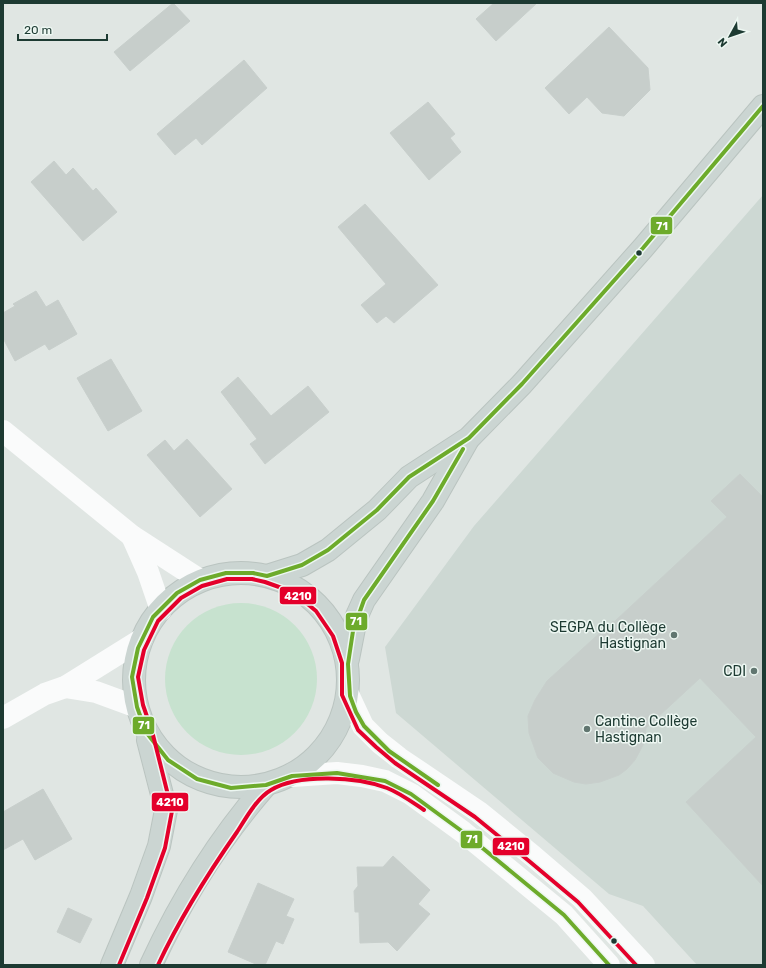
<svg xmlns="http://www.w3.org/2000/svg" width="766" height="968" viewBox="0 0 766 968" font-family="Rubik,sans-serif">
	<rect width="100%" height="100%" fill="#e0e6e3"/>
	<path fill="#cdd8d3" d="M763,195V965H697L643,906L609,894L396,713L385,647L474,526Z"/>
	<circle fill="#c7e2cf" cx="241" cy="679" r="76"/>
	<g fill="#c7cecb" stroke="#c8cfcc">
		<path d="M173,3L190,21L130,71L114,52Z"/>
		<path d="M494,3H537L496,41L476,19Z"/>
		<path d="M609,27L648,68L650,90L624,116L602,113L587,97L569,114L545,88Z"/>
		<path d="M244,60L267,88L202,145L196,138L175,155L157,134Z"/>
		<path d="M428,102L455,134L450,138L461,152L429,180L390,133Z"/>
		<path d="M54,161L66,175L73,168L93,191L96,188L117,212L83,241L31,182Z"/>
		<path d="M365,204L438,285L394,323L386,316L377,323L361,305L386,284L338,227Z"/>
		<path d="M36,291L46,307L58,300L77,334L49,350L45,344L15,361L3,338V313L15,306L13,304Z"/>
		<path d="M111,359L142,411L108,431L77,378Z"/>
		<path d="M238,377L271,416L308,386L329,412L265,464L250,444L257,439L221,392Z"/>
		<path d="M187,439L232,489L200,517L147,455L165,440L174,451Z"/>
		<path d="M740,474L763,497V886L686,802L756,737L700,678L646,728L643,745L635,760L627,769L619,775L600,782L586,784L574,782L553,773L538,758L529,733L528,716L535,700L547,681L613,621L614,622L727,517L711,501Z"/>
		<path d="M43,789L72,839L35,860L23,839L3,850V812Z"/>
		<path d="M393,856L430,890L418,904L430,914L397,951L388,942L360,943L359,912H355L354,891L358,886L357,867H383Z"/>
		<path d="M258,883L294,899L286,916L294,919L283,944L276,941L265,965H258L228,952Z"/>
		<path d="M68,908L92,919L80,943L57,932Z"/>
	</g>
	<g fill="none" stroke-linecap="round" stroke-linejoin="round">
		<defs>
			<g id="major">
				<circle cx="241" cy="680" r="107"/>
				<path d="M267,576L302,565L328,550L377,510L409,477L469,438L522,384L643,248L763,106"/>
				<path d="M348,659L356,618L364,600L433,501L467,441"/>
				<path d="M112,965L141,896L159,846L166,810L148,740"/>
				<path d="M151,965C181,900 219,839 266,785"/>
			</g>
		</defs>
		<use href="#major" stroke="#bac4c0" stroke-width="24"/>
		<g stroke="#fafbfb" stroke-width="22">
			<path d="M3,431L132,536L200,580"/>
			<path d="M132,536L148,572L161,610"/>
			<path d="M65,687L96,692L137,707"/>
			<path d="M348,694L363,726L380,743L399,758L479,812L533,856L582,898L644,965"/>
			<path d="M3,718L45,694L65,687L142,639"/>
			<path d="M292,776L337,773L362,776L385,781L411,794L463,832L564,915L609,965"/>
		</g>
		<use href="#major" stroke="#cbd5d2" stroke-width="22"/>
		<defs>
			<g id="bus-1">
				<path d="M438,785L389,751L364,726L356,712L350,696L348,664L353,631L364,600L433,501L463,449"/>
				<path d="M609,965L564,915L463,832L411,794L385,781L337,773L292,776L266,785L231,788L197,779L168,760L146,732L137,707L132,677L138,648L153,617L177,593L200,580L226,573H253L267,576L302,565L328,550L377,510L409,477L469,438L522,384L643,248L763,106"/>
			</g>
			<g id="bus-2">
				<path d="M119,965L147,898L165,848L172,811L152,731L143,705L138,677L144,650L158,621L181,598L202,586L227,579H252L265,582L293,592L316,611L333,636L342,663V695L358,730L376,747L395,763L475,817L529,861L578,902L636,965"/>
				<path d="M158,965C180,918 207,875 237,832C246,818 257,798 271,790C299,773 358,777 387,788C400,793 412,802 424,810"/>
			</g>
		</defs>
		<use href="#bus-1" stroke="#edf7f2" stroke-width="7"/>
		<use href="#bus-2" stroke="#edf7f2" stroke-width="7"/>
		<use href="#bus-1" stroke="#6dab2b" stroke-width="4"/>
		<use href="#bus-2" stroke="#e4002b" stroke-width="4"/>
	</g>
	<g fill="#1d3a32" stroke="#edf7f2" stroke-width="1.5">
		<circle cx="639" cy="253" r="3.5"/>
		<circle cx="614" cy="941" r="3.5"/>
	</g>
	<g fill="#617670" stroke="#edf7f2" stroke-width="1.5">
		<circle cx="674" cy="635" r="4"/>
		<circle cx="754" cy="671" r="4"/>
		<circle cx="587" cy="729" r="4"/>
	</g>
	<g text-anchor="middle" stroke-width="3" stroke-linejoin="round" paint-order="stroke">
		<g font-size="14" fill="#1d3a32" stroke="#edf7f2" text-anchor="end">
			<text x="666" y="632">SEGPA du Collège<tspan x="666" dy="16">Hastignan</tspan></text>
			<text x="746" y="676">CDI</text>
			<text x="595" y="726" text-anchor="start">Cantine Collège<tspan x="595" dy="16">Hastignan</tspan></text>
		</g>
	</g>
	<g stroke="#edf7f2" stroke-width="1.5">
		<rect x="650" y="216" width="23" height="19" rx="4" fill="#6dab2b"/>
		<rect x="279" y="586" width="38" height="19" rx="4" fill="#e4002b"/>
		<rect x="345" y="612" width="23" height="19" rx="4" fill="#6dab2b"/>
		<rect x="132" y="716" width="23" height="19" rx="4" fill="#6dab2b"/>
		<rect x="151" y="792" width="38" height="20" rx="4" fill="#e4002b"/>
		<rect x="460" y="830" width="23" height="19" rx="4" fill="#6dab2b"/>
		<rect x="492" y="837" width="38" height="19" rx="4" fill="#e4002b"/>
	</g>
	<g font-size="11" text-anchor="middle" font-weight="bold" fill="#fff">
		<text x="662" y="230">71</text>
		<text x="298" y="600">4210</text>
		<text x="356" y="625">71</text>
		<text x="144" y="729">71</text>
		<text x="170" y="806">4210</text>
		<text x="472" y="843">71</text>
		<text x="511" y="850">4210</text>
	</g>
	<rect width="766" height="968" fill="none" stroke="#1d3a32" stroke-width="8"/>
	<g transform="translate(730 36) rotate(230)" stroke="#edf7f2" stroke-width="3" paint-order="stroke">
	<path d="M0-3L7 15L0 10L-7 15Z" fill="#1d3a32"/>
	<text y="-6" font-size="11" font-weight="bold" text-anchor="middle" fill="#1d3a32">N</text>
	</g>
	<path d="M18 34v6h89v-6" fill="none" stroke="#1d3a32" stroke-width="2"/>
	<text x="24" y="34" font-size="12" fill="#1d3a32" stroke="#edf7f2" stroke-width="3" paint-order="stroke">20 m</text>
</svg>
